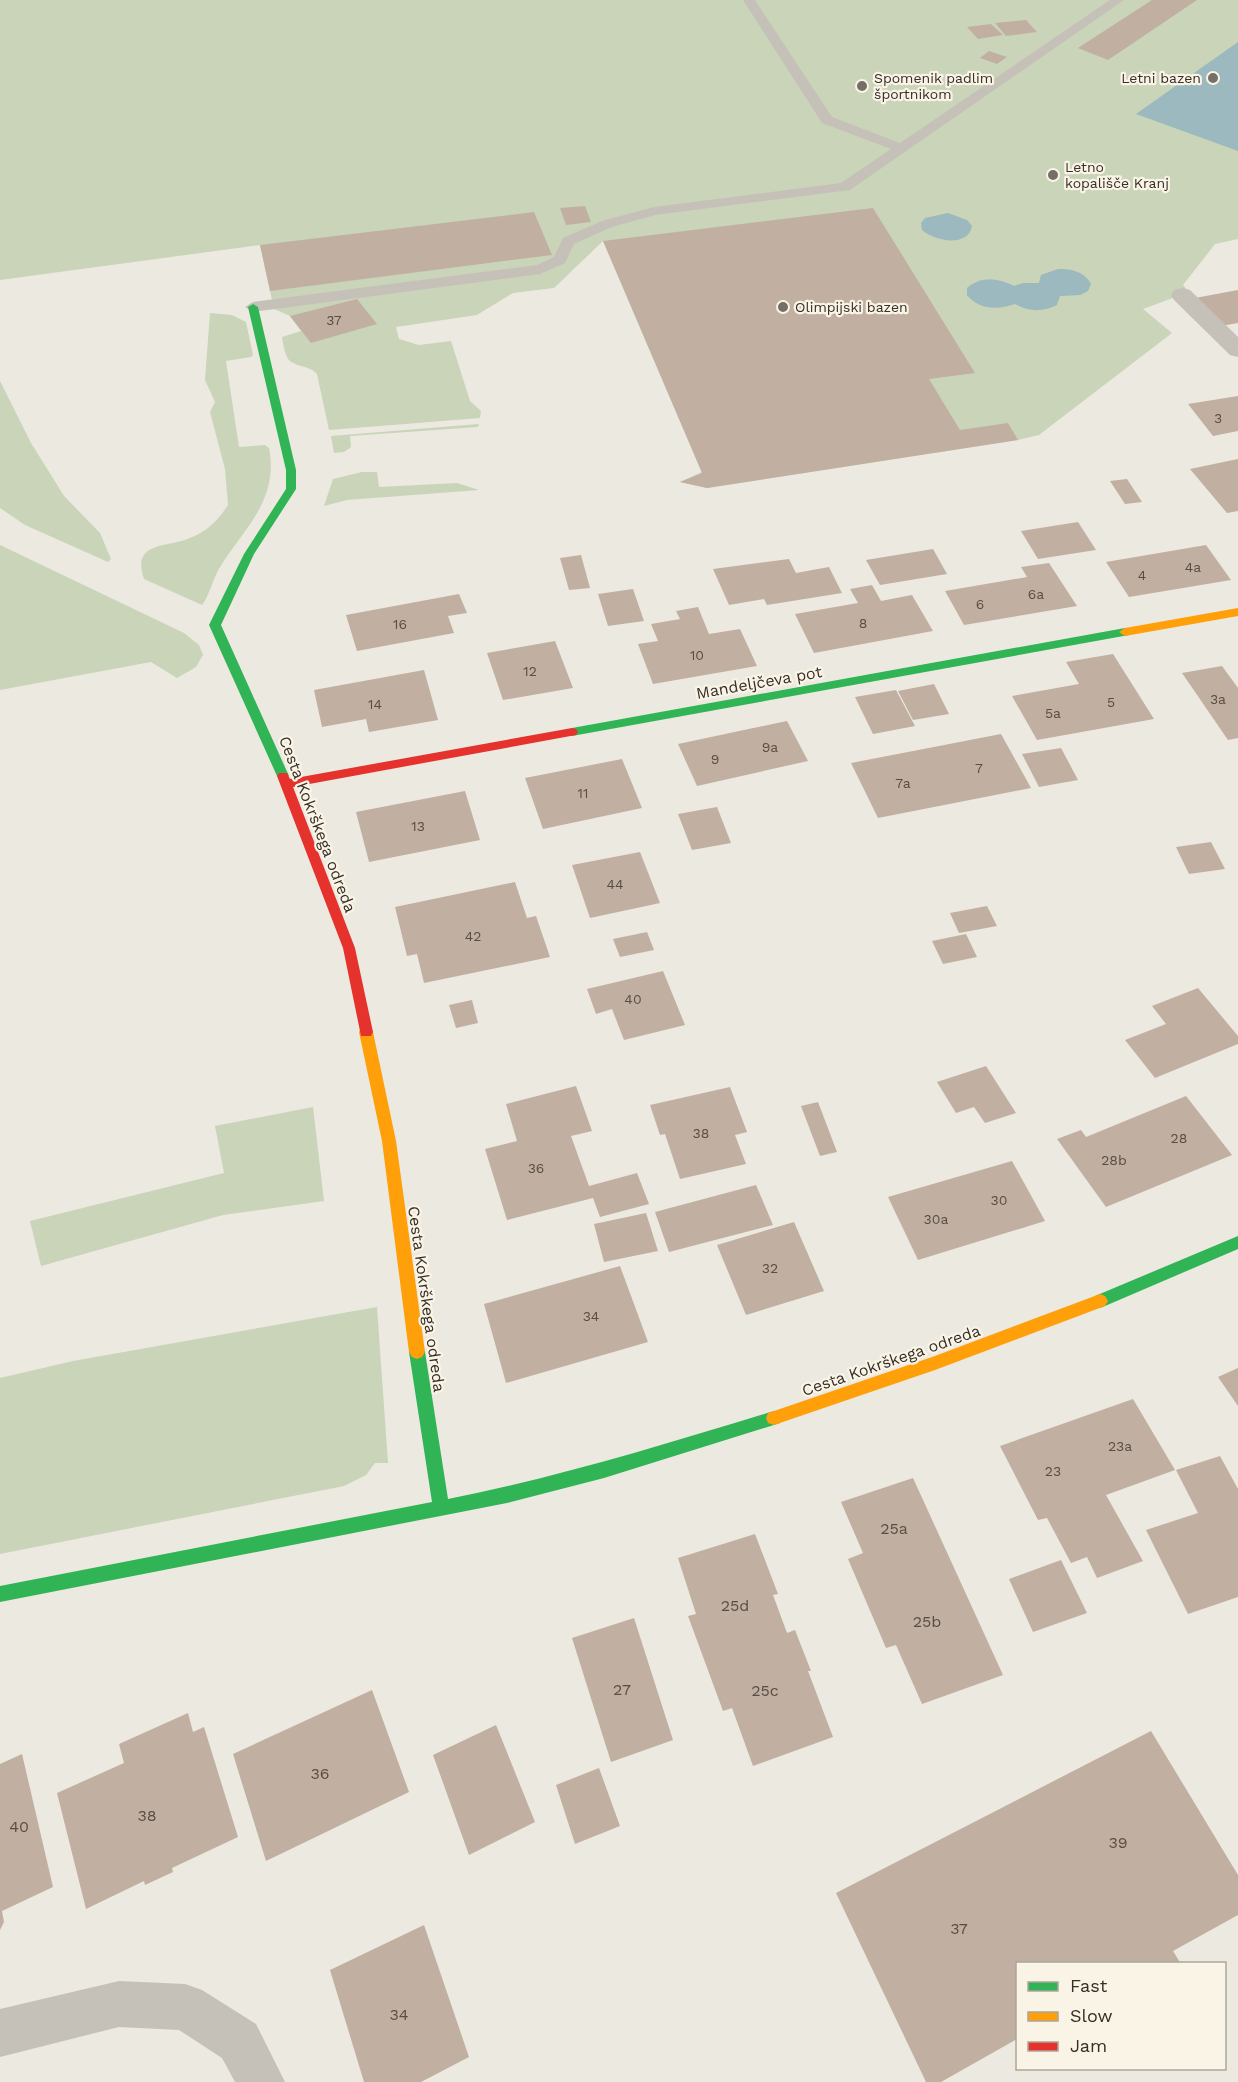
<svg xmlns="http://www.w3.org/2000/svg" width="1238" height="2082" viewBox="0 0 1238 2082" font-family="'Work Sans',sans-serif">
	<rect width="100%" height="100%" fill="#ece9e0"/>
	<g fill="#c9d4b9">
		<path d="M0,0H1238V239L1215,244L1183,285L1189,292L1143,309L1172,333L1039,435L1018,440L707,488L680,482L702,472L603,241L554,288L513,293L477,315L396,327L399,339L419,345L451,341L470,401L481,411L480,418L329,430L317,374C310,365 291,367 287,357C284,351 283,343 282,337L301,331L290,316L274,309L260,245L0,280Z"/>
		<path d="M210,313L232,315L246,322L253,355L251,357L226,361L239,447L265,445L269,448C279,500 245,527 220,567C213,578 209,597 202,605L144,579C131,541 167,548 190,538C208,531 218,520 228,505L225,469L210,412L215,402L205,380Z"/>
		<path d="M0,381L31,443L64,496L100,533L111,559L108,562L25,525L0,508Z"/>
		<path d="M479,424L478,427L350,436L351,447L344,452L334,453L331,436Z"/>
		<path d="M362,472H377L379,487L457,483L479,490L347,500L324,506L333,479Z"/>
		<path d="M0,545L184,633L199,645L203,655L196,667L177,678L151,662L0,690Z"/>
		<path d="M313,1107L324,1201L223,1215L41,1266L30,1221L224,1173L215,1126Z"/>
		<path d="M377,1307L388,1463H375L366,1475L344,1486L0,1554V1378L73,1361Z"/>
	</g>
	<g fill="#9bb9be">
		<path d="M1238,42V151L1136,114Z"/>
		<path d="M948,213L967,220L972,226C968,248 934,241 922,230L921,223L925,218Z"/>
		<path d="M1058,269C1071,269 1084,271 1091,284L1088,291L1080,295L1060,296L1057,305C1043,312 1029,312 1015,304C998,310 979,310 967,295V288C980,276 999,278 1014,286L1023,283H1039L1041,275Z"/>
	</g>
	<g fill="#c1b0a1">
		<path d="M1152,0H1197L1108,60L1078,48Z"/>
		<path d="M1026,20L1037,32L1006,36L995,23Z"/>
		<path d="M991,24L1003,35L978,39L967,27Z"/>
		<path d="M989,51L1007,57L997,64L980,58Z"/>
		<path d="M585,206L591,222L566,225L560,208Z"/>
		<path d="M873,208L975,373L929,379L960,430L1008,423L1018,440L707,488L680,482L702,473L603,241Z"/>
		<path d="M534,212L552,255L270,291L260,245Z"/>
		<path d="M1238,290V323L1221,326L1195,298Z"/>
		<path d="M357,299L377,324L311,343L290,316Z"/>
		<path d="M1238,396V431L1213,436L1188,404Z"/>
		<path d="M1238,459V511L1227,513L1190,469Z"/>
		<path d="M1127,479L1142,502L1125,504L1110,481Z"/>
		<path d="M1078,522L1096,550L1038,559L1021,531Z"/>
		<path d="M1206,545L1231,580L1129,597L1106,562Z"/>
		<path d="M933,549L947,574L880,585L866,560Z"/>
		<path d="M581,555L590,588L569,590L560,558Z"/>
		<path d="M789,559L796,573L829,567L842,593L767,605L764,599L729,605L713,569Z"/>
		<path d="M1049,563L1077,606L964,625L945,591L1027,577L1021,567Z"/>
		<path d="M872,585L881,601L912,595L933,631L814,653L795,614L858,603L850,589Z"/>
		<path d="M633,589L644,621L608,626L598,594Z"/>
		<path d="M459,594L467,613L448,616L454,633L357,651L346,615Z"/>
		<path d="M698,607L709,634L740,629L757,666L653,684L638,644L658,641L651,624L680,619L676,611Z"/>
		<path d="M555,641L573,688L503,700L487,653Z"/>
		<path d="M1113,654L1154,719L1037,740L1012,696L1079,684L1066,662Z"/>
		<path d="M1222,666L1238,688V738L1228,740L1182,673Z"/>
		<path d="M424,670L438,720L369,732L366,719L322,727L314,690Z"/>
		<path d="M934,684L949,714L913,720L898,691Z"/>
		<path d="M896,690L915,726L873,734L855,697Z"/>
		<path d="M787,721L808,761L697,786L678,744Z"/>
		<path d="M1001,734L1031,788L878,818L851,763Z"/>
		<path d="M1061,748L1078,780L1039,787L1022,754Z"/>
		<path d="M622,759L642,808L543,829L525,778Z"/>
		<path d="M465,791L480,840L369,862L356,812Z"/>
		<path d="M717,807L731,843L692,850L678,814Z"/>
		<path d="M1211,842L1225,869L1189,874L1176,847Z"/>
		<path d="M640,852L660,903L590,918L572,865Z"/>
		<path d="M515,882L527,918L536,916L550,957L424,983L417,954L407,956L395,907Z"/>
		<path d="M987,906L997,926L959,933L950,913Z"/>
		<path d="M647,932L654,950L620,957L613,939Z"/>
		<path d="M966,934L977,957L943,964L932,941Z"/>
		<path d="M663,971L685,1025L624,1040L612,1009L596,1014L587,989Z"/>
		<path d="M1198,988L1238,1036V1044L1155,1078L1125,1040L1166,1024L1152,1006Z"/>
		<path d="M472,1000L478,1023L456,1028L449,1005Z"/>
		<path d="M986,1066L1016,1113L985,1123L974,1107L956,1113L937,1082Z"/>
		<path d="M576,1086L592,1131L571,1136L589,1186L637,1173L649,1204L600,1217L593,1198L507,1220L485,1149L517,1141L506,1104Z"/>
		<path d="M730,1087L747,1132L735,1135L746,1164L680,1179L665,1134L660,1135L650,1105Z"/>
		<path d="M1186,1096L1232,1155L1106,1207L1057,1139L1081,1130L1086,1137Z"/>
		<path d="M818,1102L837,1152L820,1156L801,1106Z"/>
		<path d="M1012,1161L1045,1221L918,1260L888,1197Z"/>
		<path d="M756,1185L773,1225L669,1252L655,1212Z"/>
		<path d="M646,1213L658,1251L604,1262L594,1224Z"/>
		<path d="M794,1222L824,1291L746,1315L717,1245Z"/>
		<path d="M620,1266L648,1342L506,1383L484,1304Z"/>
		<path d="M1238,1368V1406L1218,1377Z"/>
		<path d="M1133,1399L1175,1470L1106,1495L1143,1561L1097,1578L1087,1557L1071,1563L1047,1518L1038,1520L1000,1446Z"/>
		<path d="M1220,1456L1238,1489V1597L1188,1614L1146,1530L1198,1513L1176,1470Z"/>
		<path d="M913,1478L1003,1675L922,1704L896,1645L886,1648L848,1559L863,1553L841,1502Z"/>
		<path d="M755,1534L778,1594L773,1595L787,1633L795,1630L811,1671H808L833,1737L753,1766L732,1708L723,1711L688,1616L696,1614L678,1558Z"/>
		<path d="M1061,1560L1087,1613L1033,1632L1009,1579Z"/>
		<path d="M634,1618L673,1740L611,1762L572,1638Z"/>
		<path d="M372,1690L409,1792L266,1861L233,1754Z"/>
		<path d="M188,1713L193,1732L204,1727L238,1837L172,1868L173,1872L145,1885L144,1881L86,1909L57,1793L124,1763L119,1744Z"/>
		<path d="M496,1725L535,1822L469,1855L433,1755Z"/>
		<path d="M1151,1731L1238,1875V1915L1173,1951L1181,1964H1017V2039L941,2082H926L836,1893Z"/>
		<path d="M22,1754L53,1887L2,1911L4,1922L0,1930V1764Z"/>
		<path d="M599,1768L620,1826L575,1844L556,1785Z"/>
		<path d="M424,1925L469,2057L421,2082H364L330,1970Z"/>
	</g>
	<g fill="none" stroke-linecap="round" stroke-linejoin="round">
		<path fill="#c6c1b8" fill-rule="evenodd" d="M743,0H755L832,117L900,143L1110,0H1124L850,190L655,215L612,227L574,244L565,263L540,274L253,312L245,307L253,302L537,265L554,257L563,238L602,221L654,207L841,183L891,149L822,123Z"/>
		<g fill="#c6c1b8" fill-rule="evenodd">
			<path d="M1182,288L1190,290L1238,337V357L1230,355L1174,300L1171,295L1174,290Z"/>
			<path d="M119,1981L185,1984L202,1990L256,2024L285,2082H235L222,2058L179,2030L119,2027L0,2057V2009Z"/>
		</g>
		<g fill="#30b455" fill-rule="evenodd">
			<path d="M253,304L258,307L296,470V489L254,554L221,625L289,776L283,780L277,776L209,625L244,554L286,489V470L248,307Z"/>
			<path d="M1125,628L1131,632L1129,635L572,736L566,732L572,728Z"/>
			<path d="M1238,1236V1249L1105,1306L1100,1308L1095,1306L1092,1301L1095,1296Z"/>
			<path d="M417,1345L422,1347L425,1352L448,1499C559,1477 666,1444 774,1411L780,1413L782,1418L780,1423L774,1425L604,1478L507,1503L0,1602V1586L432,1502L409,1352L412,1347Z"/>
		</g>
		<g fill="#ff9f0a" fill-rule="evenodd">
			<path d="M1238,608V616L1125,636L1119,632L1125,628Z"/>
			<path d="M366,1027L371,1028L373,1032L396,1141L425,1352L422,1357L417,1359L412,1357L409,1352L382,1141L359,1032L361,1028Z"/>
			<path d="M1100,1294L1105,1296L1108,1301L1105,1306L935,1370L774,1425L768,1423L766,1418L768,1413L774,1411L935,1356Z"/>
		</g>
		<path fill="#e5322d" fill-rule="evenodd" d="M572,728L576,729L578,732L576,735L293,787L355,948L373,1032L371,1036H361L343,948L277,776L279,773H287L290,779Z"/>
	</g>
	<g fill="#766f68" stroke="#faf4e6" stroke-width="2">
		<circle cx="1213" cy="78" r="6"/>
		<circle cx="862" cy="86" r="6"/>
		<circle cx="1053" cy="175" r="6"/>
		<circle cx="783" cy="307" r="6"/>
	</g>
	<g text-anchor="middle" stroke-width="4.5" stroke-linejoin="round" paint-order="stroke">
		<g font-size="14" fill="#362e27" stroke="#faf4e6" text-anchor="start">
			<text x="874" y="83">Spomenik padlim<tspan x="874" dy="16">športnikom</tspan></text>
			<text x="1201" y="83" text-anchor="end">Letni bazen</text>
			<text x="1065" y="172">Letno<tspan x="1065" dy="16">kopališče Kranj</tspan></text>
			<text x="795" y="312">Olimpijski bazen</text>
		</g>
		<g font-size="14" fill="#594e46">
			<text x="334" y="325">37</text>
			<text x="1218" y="423">3</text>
			<text x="1193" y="572">4a</text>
			<text x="1142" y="580">4</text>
			<text x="1036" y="599">6a</text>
			<text x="980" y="609">6</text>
			<text x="863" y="628">8</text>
			<text x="400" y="629">16</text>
			<text x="697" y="660">10</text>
			<text x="530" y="676">12</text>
			<text x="1218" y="704">3a</text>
			<text x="1111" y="707">5</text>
			<text x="375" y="709">14</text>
			<text x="1053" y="718">5a</text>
			<text x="770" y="752">9a</text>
			<text x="715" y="764">9</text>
			<text x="979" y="773">7</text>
			<text x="903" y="788">7a</text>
			<text x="583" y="798">11</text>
			<text x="418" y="831">13</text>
			<text x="615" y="889">44</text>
			<text x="473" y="941">42</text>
			<text x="633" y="1004">40</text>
			<text x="701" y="1138">38</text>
			<text x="1179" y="1143">28</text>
			<text x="1114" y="1165">28b</text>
			<text x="536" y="1173">36</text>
			<text x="999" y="1205">30</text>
			<text x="936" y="1224">30a</text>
			<text x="770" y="1273">32</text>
			<text x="591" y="1321">34</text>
			<text x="1120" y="1451">23a</text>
			<text x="1053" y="1476">23</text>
		</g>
		<g font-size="16" fill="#362e27" stroke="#faf4e6">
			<text transform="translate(759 682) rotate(-10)" y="6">Mandeljčeva pot</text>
			<text transform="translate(318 824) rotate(69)" y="6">Cesta Kokrškega odreda</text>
			<text transform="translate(427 1299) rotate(82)" y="6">Cesta Kokrškega odreda</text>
			<text transform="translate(891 1360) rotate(-19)" y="6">Cesta Kokrškega odreda</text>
		</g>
		<g font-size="16" fill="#594e46">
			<text x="894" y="1534">25a</text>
			<text x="735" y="1611">25d</text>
			<text x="927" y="1627">25b</text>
			<text x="622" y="1695">27</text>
			<text x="765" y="1696">25c</text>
			<text x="320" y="1779">36</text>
			<text x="147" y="1821">38</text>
			<text x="19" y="1832">40</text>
			<text x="1118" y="1848">39</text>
			<text x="959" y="1934">37</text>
			<text x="399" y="2020">34</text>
		</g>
	</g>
	<rect x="1016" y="1962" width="210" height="108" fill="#faf4e6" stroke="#aca59a" stroke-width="1.5"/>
	<rect x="1028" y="1982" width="30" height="9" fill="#30b455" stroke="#aca59a" stroke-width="1.5"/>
	<text x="1070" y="1992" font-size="18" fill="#362e27">Fast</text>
	<rect x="1028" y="2012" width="30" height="9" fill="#ff9f0a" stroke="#aca59a" stroke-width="1.5"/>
	<text x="1070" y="2022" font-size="18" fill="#362e27">Slow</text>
	<rect x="1028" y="2042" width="30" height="9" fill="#e5322d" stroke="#aca59a" stroke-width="1.5"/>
	<text x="1070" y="2052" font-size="18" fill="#362e27">Jam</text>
</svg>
